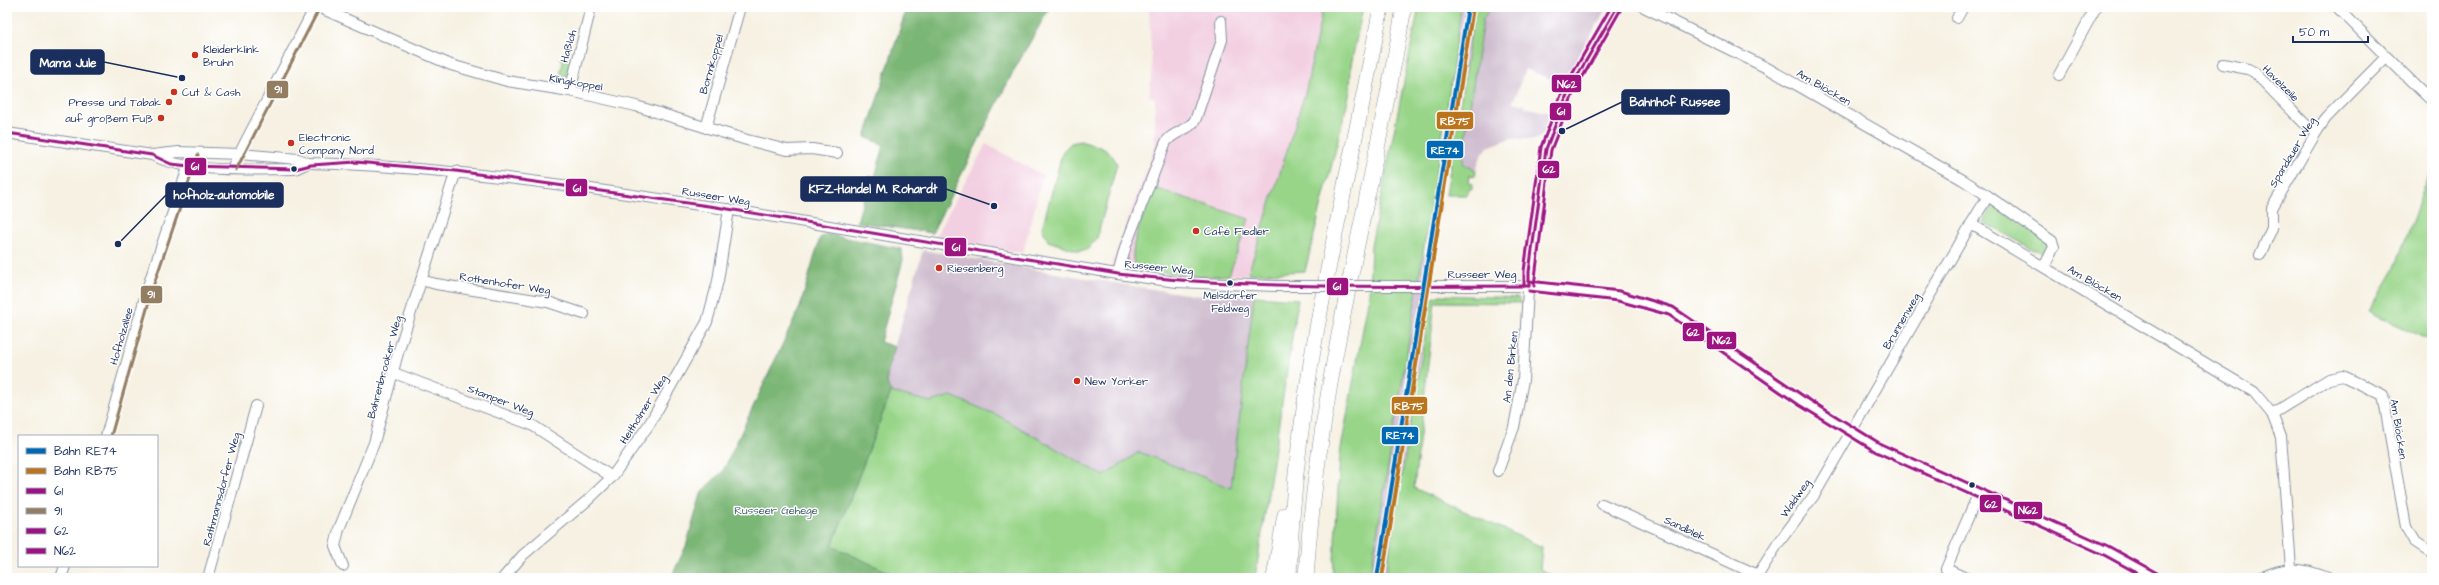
<svg xmlns="http://www.w3.org/2000/svg" width="2439" height="585" viewBox="0 0 2439 585" font-family="'Architects Daughter',sans-serif">
	<rect width="100%" height="100%" fill="#fff"/>
	<filter id="ink" filterUnits="userSpaceOnUse"><feTurbulence type="fractalNoise" baseFrequency=".025" numOctaves="2"/><feDisplacementMap in="SourceGraphic" scale="8" xChannelSelector="R" yChannelSelector="G"/><feConvolveMatrix kernelMatrix="1 2 1 2 8 2 1 2 1" color-interpolation-filters="sRGB"/></filter>
	<filter id="wash" filterUnits="userSpaceOnUse"><feTurbulence type="fractalNoise" baseFrequency=".012" numOctaves="4" result="noise"/><feDisplacementMap in="SourceGraphic" scale="16" xChannelSelector="R" yChannelSelector="G"/><feGaussianBlur stdDeviation="0.9" result="paint"/><feColorMatrix in="noise" values="0 0 0 0 0 0 0 0 0 0 0 0 0 0 0 0 0 1.4 0 .05"/><feComposite in="paint" operator="in"/></filter>
	<g filter="url(#wash)">
		<rect width="100%" height="100%" fill="#f6f1e2"/>
		<g fill="#f2cfe1">
			<path d="M1149,7H1323L1306,90L1248,274L1206,277L1111,267L1155,146V97H1149L1152,70Z"/>
			<path d="M986,144L1043,175L1023,253L935,237Z"/>
		</g>
		<g fill="#cfbdcf">
			<path d="M1461,7H1475L1465,85L1451,82Z"/>
			<path d="M1491,7H1607L1563,84L1525,69L1513,102L1525,105V107L1550,113L1543,135L1535,140L1511,138L1488,147L1481,156L1476,171L1470,166L1463,165L1464,146L1483,19Z"/>
			<path d="M923,250L1131,286L1201,296H1254L1231,488L1139,452L1104,476L997,415L951,396L931,402L891,392L886,385V375Z"/>
			<path d="M1423,254L1436,256L1391,539L1385,578H1370Z"/>
		</g>
		<g fill="#99d589" stroke="#5a8274">
			<path d="M1323,7H1363L1351,65L1350,92L1305,271L1248,274L1306,90Z"/>
			<path d="M1419,7H1461L1451,82L1370,578H1333L1340,454L1369,296L1371,246Z"/>
			<path d="M1475,7H1491L1483,19L1464,146L1463,165L1470,166L1476,171L1475,176L1470,175L1469,183L1473,184L1472,189H1469L1466,195H1446Z"/>
			<path d="M560,57L571,60L567,76L560,74L563,62Z"/>
			<path d="M1080,141C1096,146 1110,147 1117,164L1097,238L1088,249L1079,251L1048,241L1042,228L1063,151L1071,143Z"/>
			<path d="M2432,167V341L2369,312L2394,270Z"/>
			<path d="M1155,188L1249,219L1229,275L1206,277L1138,270C1122,255 1148,206 1155,188Z"/>
			<path d="M1994,203L2047,242L2049,249L2045,256L1983,222Z"/>
			<path d="M1440,295L1518,298L1522,303L1435,302L1414,488L1542,547L1540,569L1549,574L1548,578H1385L1431,299Z"/>
			<path d="M1254,296L1298,299L1255,578H901L832,546L891,392L931,402L951,396L997,415L1104,476L1139,452L1231,488Z"/>
		</g>
		<g fill="#7ab675" stroke="#4a726a">
			<path d="M907,7H1050L1013,72L932,233L857,222L870,176L875,177L884,145L865,137Z"/>
			<path d="M826,234L902,249L903,260L880,342L895,347C890,363 882,378 891,392L832,546L901,578H671L686,546L702,491L723,471L800,307L820,238Z"/>
		</g>
	</g>
	<g filter="url(#ink)">
		<g fill="none" stroke-linecap="round" stroke-linejoin="round">
			<defs>
				<g id="minor">
					<path d="M318,7L451,65L507,81L570,91L636,106L747,140L787,150L812,149L837,153"/>
					<path d="M1644,7L1769,69L1963,180L1988,196L1971,224L2254,392L2272,414L2281,437L2291,568"/>
					<path d="M2337,7C2369,39 2399,70 2432,101"/>
					<path d="M1957,18L1963,7"/>
					<path d="M2223,64L2248,69L2254,72L2306,125L2317,131"/>
					<path d="M2059,75L2096,7"/>
					<path d="M570,91L591,7"/>
					<path d="M706,128L740,7"/>
					<path d="M7,133L152,155L179,152L239,154L298,159L308,163C434,166 556,183 680,202C826,224 972,251 1118,274L1177,282L1275,286"/>
					<path d="M152,155C189,174 253,169 295,169L308,163"/>
					<path d="M232,168L315,7"/>
					<path d="M1988,196L2052,241L2054,247L2044,267"/>
					<path d="M2260,255L2272,228V208L2317,131L2326,118L2385,58"/>
					<path d="M1118,274L1126,245L1165,144C1171,131 1191,131 1196,118L1222,40L1221,21"/>
					<path d="M421,280L436,284L548,302L584,314"/>
					<path d="M1434,286H1529L1571,290L1634,299L1660,307L1684,319L1802,401L1879,448L2106,551L2157,578"/>
					<path d="M394,373L532,425L612,477"/>
					<path d="M2272,414L2329,379L2343,376L2383,395L2406,527L2414,541L2432,553"/>
					<path d="M106,436L149,283L193,153"/>
					<path d="M1498,471L1514,427L1523,380L1529,272L1545,153L1568,92L1617,7"/>
					<path d="M1602,504L1758,575"/>
					<path d="M343,566L335,546L339,529L374,443L398,353L456,171"/>
					<path d="M61,578L65,566"/>
					<path d="M208,578L256,406"/>
					<path d="M503,578L523,555L588,500L612,477L650,423L707,322L718,281L729,209"/>
					<path d="M1756,578L1777,545L1815,494L1971,224"/>
					<path d="M1966,578L1946,569L1979,492"/>
					<path d="M2260,578C2287,566 2301,567 2328,578"/>
				</g>
				<g id="highway">
					<path d="M1274,578L1285,515"/>
					<path d="M1289,578C1294,385 1346,196 1381,7"/>
					<path d="M1306,578C1318,385 1372,197 1404,7"/>
				</g>
			</defs>
			<use href="#minor" stroke="#8890a0" stroke-width="12"/>
			<use href="#highway" stroke="#8890a0" stroke-width="16"/>
			<use href="#minor" stroke="#fff" stroke-width="10"/>
			<use href="#highway" stroke="#fff" stroke-width="15"/>
			<defs>
				<path id="minor-bridge" d="M1275,286H1434"/>
			</defs>
			<use href="#minor-bridge" stroke="#8890a0" stroke-width="12" stroke-linecap="butt"/>
			<use href="#minor-bridge" stroke="#fff" stroke-width="10"/>
			<defs>
				<g id="bus-1">
					<path d="M7,133L152,155L171,164L189,166L295,169L311,165L356,162L456,171L716,207L1118,274C1255,290 1392,286 1529,286"/>
					<path d="M1529,286V272L1546,149L1568,92L1617,7"/>
				</g>
				<g id="bus-2">
					<path d="M236,170L319,9"/>
					<path d="M111,436L154,284L198,155"/>
				</g>
				<g id="bus-3">
					<path d="M1534,286L1551,150L1573,94L1621,9"/>
					<path d="M1529,291L1618,301L1669,315L1799,405L1876,452L2104,555L2146,578"/>
				</g>
				<g id="bus-4">
					<path d="M1529,281L1620,291L1673,307L1805,397L1881,444L2108,546L2159,574"/>
					<path d="M1524,286V271L1541,147L1563,90L1611,7"/>
				</g>
			</defs>
			<use href="#bus-1" stroke="#fff" stroke-width="6"/>
			<use href="#bus-2" stroke="#fff" stroke-width="6"/>
			<use href="#bus-3" stroke="#fff" stroke-width="6"/>
			<use href="#bus-4" stroke="#fff" stroke-width="6"/>
			<use href="#bus-1" stroke="#9d1380" stroke-width="3"/>
			<use href="#bus-2" stroke="#947e62" stroke-width="3"/>
			<use href="#bus-3" stroke="#9d1380" stroke-width="3"/>
			<use href="#bus-4" stroke="#9d1380" stroke-width="3"/>
			<defs>
				<path id="rail-1" d="M1377,578L1468,7"/>
				<path id="rail-2" d="M1382,578L1473,8"/>
			</defs>
			<use href="#rail-1" stroke="#fff" stroke-width="7"/>
			<use href="#rail-2" stroke="#fff" stroke-width="7"/>
			<use href="#rail-1" stroke="#0069b4" stroke-width="4"/>
			<use href="#rail-2" stroke="#bb741b" stroke-width="4"/>
		</g>
	</g>
	<g fill="#c8321e" stroke="#fff" stroke-width="1.5">
		<circle cx="195" cy="55" r="4"/>
		<circle cx="174" cy="92" r="4"/>
		<circle cx="169" cy="102" r="4"/>
		<circle cx="161" cy="118" r="4"/>
		<circle cx="291" cy="143" r="4"/>
		<circle cx="1196" cy="231" r="4"/>
		<circle cx="939" cy="268" r="4"/>
		<circle cx="1077" cy="381" r="4"/>
	</g>
	<g fill="#1b2f5e" stroke="#fff" stroke-width="1.5">
		<circle cx="294" cy="169" r="3.5"/>
		<circle cx="1230" cy="283" r="3.5"/>
		<circle cx="1972" cy="485" r="3.5"/>
	</g>
	<g text-anchor="middle" stroke-width="3" stroke-linejoin="round" paint-order="stroke">
		<g font-size="10" fill="#1b2f5e" stroke="#fff">
			<text x="1230" y="299">Melsdorfer<tspan x="1230" dy="13">Feldweg</tspan></text>
		</g>
		<g font-size="11" fill="#1b2f5e" stroke="#fff">
			<text transform="translate(568 46) rotate(-74)" y="4">Haßloh</text>
			<text transform="translate(711 64) rotate(-74)" y="4">Bormkoppel</text>
			<text transform="translate(576 82) rotate(10)" y="4">Klingkoppel</text>
			<text transform="translate(2281 83) rotate(45)" y="4">Havelzeile</text>
			<text transform="translate(1824 87) rotate(30)" y="4">Am Blöcken</text>
			<text transform="translate(2292 152) rotate(-59)" y="4">Spandauer Weg</text>
			<text transform="translate(716 196) rotate(9)" y="4">Russeer Weg</text>
			<text transform="translate(1159 267) rotate(6)" y="4">Russeer Weg</text>
			<text x="1482" y="278">Russeer Weg</text>
			<text transform="translate(505 283) rotate(9)" y="4">Rothenhofer Weg</text>
			<text transform="translate(2095 283) rotate(30)" y="4">Am Blöcken</text>
			<text transform="translate(1901 321) rotate(-60)" y="4">Brunnenweg</text>
			<text transform="translate(121 336) rotate(-74)" y="4">Hofholzallee</text>
			<text transform="translate(384 367) rotate(-75)" y="4">Bahrenbrooker Weg</text>
			<text transform="translate(1510 367) rotate(-84)" y="4">An den Birken</text>
			<text transform="translate(501 400) rotate(21)" y="4">Stamper Weg</text>
			<text transform="translate(643 409) rotate(-58)" y="4">Heitholmer Weg</text>
			<text transform="translate(2399 429) rotate(81)" y="4">Am Blöcken</text>
			<text transform="translate(221 489) rotate(-75)" y="4">Rathmannsdorfer Weg</text>
			<text transform="translate(1795 498) rotate(-55)" y="4">Waldweg</text>
			<text transform="translate(1685 528) rotate(25)" y="4">Sandblek</text>
		</g>
		<g font-size="11" fill="#1b2f5e" stroke="#fff" text-anchor="start">
			<text x="203" y="53">Kleiderklink<tspan x="203" dy="13">Bruhn</tspan></text>
			<text x="182" y="96">Cut &amp; Cash</text>
			<text x="161" y="106" text-anchor="end">Presse und Tabak</text>
			<text x="153" y="122" text-anchor="end">auf großem Fuß</text>
			<text x="299" y="141">Electronic<tspan x="299" dy="13">Company Nord</tspan></text>
			<text x="1204" y="235">Café Fiedler</text>
			<text x="947" y="272">Riesenberg</text>
			<text x="1085" y="385">New Yorker</text>
		</g>
		<g font-size="11" fill="#41616b" stroke="#fff">
			<text x="776" y="514">Russeer Gehege</text>
		</g>
	</g>
	<path fill="none" stroke="#1b2f5e" stroke-width="1.5" d="M182 78L104 62M1562 131L1622 102M994 206L946 189M118 244L166 195"/>
	<g fill="#1b2f5e" stroke="#fff" stroke-width="1.5">
		<circle cx="182" cy="78" r="4"/>
		<circle cx="1562" cy="131" r="4"/>
		<circle cx="994" cy="206" r="4"/>
		<circle cx="118" cy="244" r="4"/>
	</g>
	<g fill="#1b2f5e" stroke="#1b2f5e" stroke-width="1.5">
		<rect x="31" y="50" width="73" height="24" rx="4"/>
		<rect x="1622" y="90" width="107" height="24" rx="4"/>
		<rect x="801" y="177" width="145" height="24" rx="4"/>
		<rect x="166" y="183" width="117" height="24" rx="4"/>
	</g>
	<g font-size="12" text-anchor="middle" font-weight="bold" fill="#fff">
		<text x="68" y="67">Mama Jule</text>
		<text x="1675" y="106">Bahnhof Russee</text>
		<text x="873" y="193">KFZ-Handel M. Rohardt</text>
		<text x="224" y="199">hofholz-automobile</text>
	</g>
	<g stroke="#fff" stroke-width="1.5">
		<rect x="1551" y="74" width="31" height="19" rx="4" fill="#9d1380"/>
		<rect x="266" y="80" width="23" height="19" rx="4" fill="#947e62"/>
		<rect x="1549" y="102" width="23" height="19" rx="4" fill="#9d1380"/>
		<rect x="1436" y="111" width="38" height="19" rx="4" fill="#bb741b"/>
		<rect x="1426" y="140" width="38" height="19" rx="4" fill="#0069b4"/>
		<rect x="184" y="157" width="23" height="19" rx="4" fill="#9d1380"/>
		<rect x="1537" y="160" width="23" height="19" rx="4" fill="#9d1380"/>
		<rect x="565" y="178" width="23" height="19" rx="4" fill="#9d1380"/>
		<rect x="944" y="237" width="23" height="20" rx="4" fill="#9d1380"/>
		<rect x="1326" y="277" width="23" height="19" rx="4" fill="#9d1380"/>
		<rect x="140" y="285" width="23" height="19" rx="4" fill="#947e62"/>
		<rect x="1682" y="322" width="23" height="20" rx="4" fill="#9d1380"/>
		<rect x="1706" y="331" width="31" height="19" rx="4" fill="#9d1380"/>
		<rect x="1391" y="396" width="37" height="19" rx="4" fill="#bb741b"/>
		<rect x="1381" y="426" width="38" height="19" rx="4" fill="#0069b4"/>
		<rect x="1979" y="494" width="23" height="19" rx="4" fill="#9d1380"/>
		<rect x="2013" y="501" width="30" height="19" rx="4" fill="#9d1380"/>
	</g>
	<g font-size="11" text-anchor="middle" font-weight="bold" fill="#fff">
		<text x="1567" y="88">N62</text>
		<text x="278" y="93">91</text>
		<text x="1561" y="115">61</text>
		<text x="1455" y="125">RB75</text>
		<text x="1445" y="154">RE74</text>
		<text x="195" y="170">61</text>
		<text x="1549" y="173">62</text>
		<text x="577" y="192">61</text>
		<text x="956" y="251">61</text>
		<text x="1337" y="290">61</text>
		<text x="151" y="298">91</text>
		<text x="1693" y="336">62</text>
		<text x="1722" y="344">N62</text>
		<text x="1409" y="410">RB75</text>
		<text x="1400" y="439">RE74</text>
		<text x="1991" y="508">62</text>
		<text x="2028" y="514">N62</text>
	</g>
	<rect width="2439" height="585" fill="none" stroke="#fff" stroke-width="24"/>
	<rect x="18" y="435" width="140" height="132" fill="#ffffff" stroke="#a4acbf"/>
	<rect x="26" y="448" width="20" height="6" fill="#0069b4" stroke="#a4acbf"/>
	<text x="54" y="455" font-size="12" fill="#1b2f5e">Bahn RE74</text>
	<rect x="26" y="468" width="20" height="6" fill="#bb741b" stroke="#a4acbf"/>
	<text x="54" y="475" font-size="12" fill="#1b2f5e">Bahn RB75</text>
	<rect x="26" y="488" width="20" height="6" fill="#9d1380" stroke="#a4acbf"/>
	<text x="54" y="495" font-size="12" fill="#1b2f5e">61</text>
	<rect x="26" y="508" width="20" height="6" fill="#947e62" stroke="#a4acbf"/>
	<text x="54" y="515" font-size="12" fill="#1b2f5e">91</text>
	<rect x="26" y="528" width="20" height="6" fill="#9d1380" stroke="#a4acbf"/>
	<text x="54" y="535" font-size="12" fill="#1b2f5e">62</text>
	<rect x="26" y="548" width="20" height="6" fill="#9d1380" stroke="#a4acbf"/>
	<text x="54" y="555" font-size="12" fill="#1b2f5e">N62</text>
	<path d="M2293 36v6h75v-6" fill="none" stroke="#1b2f5e" stroke-width="2"/>
	<text x="2299" y="36" font-size="12" fill="#1b2f5e" stroke="#ffffff" stroke-width="3" paint-order="stroke">50 m</text>
</svg>
